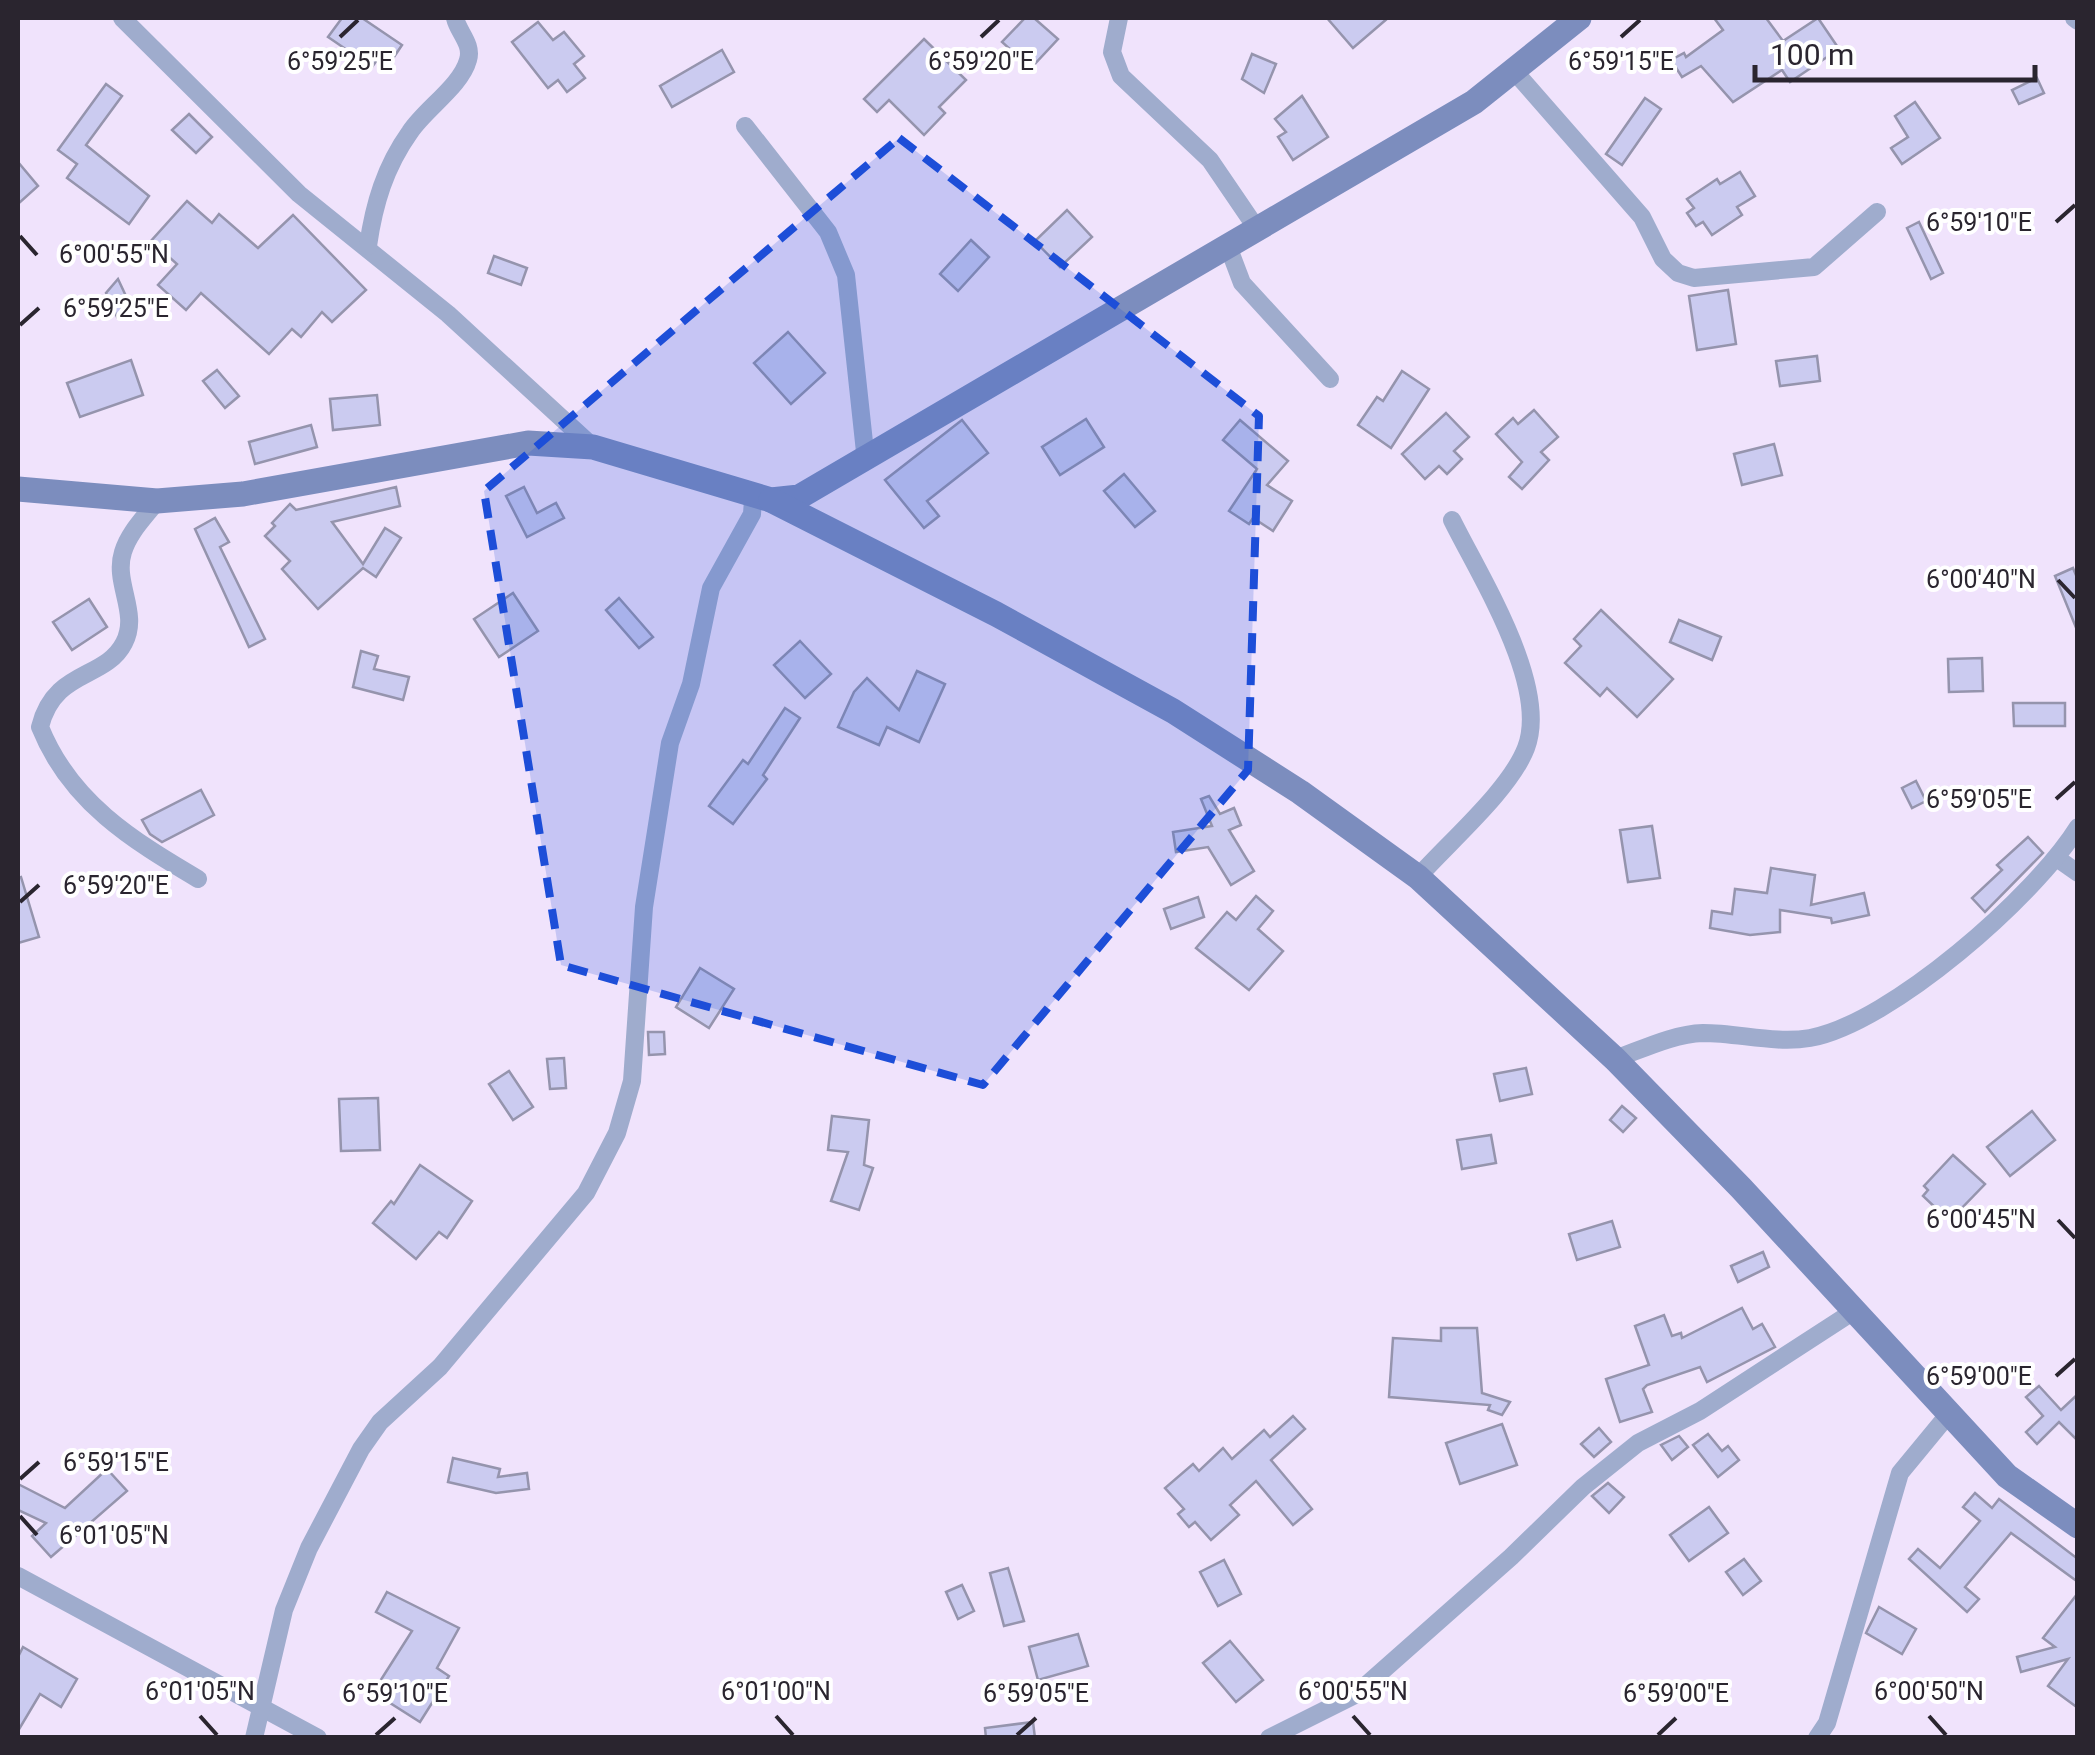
<svg xmlns="http://www.w3.org/2000/svg" width="2095" height="1755" viewBox="0 0 2095 1755" font-family="Roboto,sans-serif">
	<rect width="100%" height="100%" fill="#f0e3fc"/>
	<g fill="#cbcbf0" stroke="#9594ad" stroke-width="2.5">
		<path d="M342,18H362L402,45L390,63L380,56L372,67L328,37Z"/>
		<path d="M1025,18H1034L1058,39L1031,68L1002,42Z"/>
		<path d="M1327,18H1388L1353,48Z"/>
		<path d="M1714,18H1766L1783,41L1818,18L1839,49L1790,82L1782,70L1733,102L1701,66L1682,77L1671,60L1684,53L1686,57L1723,30Z"/>
		<path d="M538,22L553,40L564,32L584,56L574,64L585,78L567,92L558,80L548,88L512,42Z"/>
		<path d="M924,39L966,80L939,107L945,113L924,135L889,100L877,112L864,99Z"/>
		<path d="M722,50L734,72L672,107L660,86Z"/>
		<path d="M1252,54L1276,64L1264,93L1242,79Z"/>
		<path d="M2037,78L2044,93L2019,104L2012,90Z"/>
		<path d="M106,84L122,96L86,145L149,196L129,224L67,178L77,164L58,150Z"/>
		<path d="M1302,96L1328,137L1293,160L1278,137L1286,132L1275,119Z"/>
		<path d="M1645,98L1661,109L1622,165L1606,154Z"/>
		<path d="M1915,102L1940,138L1902,164L1891,148L1908,137L1895,116Z"/>
		<path d="M189,114L212,137L196,153L172,130Z"/>
		<path d="M18,162L38,186L18,204Z"/>
		<path d="M1740,172L1755,196L1737,207L1742,215L1712,235L1703,222L1696,226L1687,213L1694,208L1687,199L1717,179L1720,184Z"/>
		<path d="M187,201L212,223L219,214L258,248L293,215L366,290L332,322L322,312L301,337L292,329L269,354L201,293L186,310L158,285L177,264L151,241Z"/>
		<path d="M1067,210L1092,237L1060,267L1035,241Z"/>
		<path d="M1919,222L1943,273L1931,279L1907,228Z"/>
		<path d="M971,240L989,257L958,291L940,274Z"/>
		<path d="M494,256L527,268L521,285L488,273Z"/>
		<path d="M118,279L132,309L117,317L106,293Z"/>
		<path d="M1728,290L1736,344L1697,350L1689,296Z"/>
		<path d="M788,332L825,373L791,404L754,363Z"/>
		<path d="M1817,356L1820,381L1780,386L1776,361Z"/>
		<path d="M131,360L143,395L80,417L67,383Z"/>
		<path d="M217,370L239,396L225,408L203,381Z"/>
		<path d="M1402,371L1429,389L1391,448L1358,425L1377,397L1383,401Z"/>
		<path d="M377,395L380,425L333,430L330,399Z"/>
		<path d="M1534,410L1558,437L1541,452L1549,460L1522,489L1509,477L1522,462L1496,434L1513,418L1518,424Z"/>
		<path d="M1446,413L1469,437L1454,451L1462,459L1447,474L1439,466L1425,479L1402,454Z"/>
		<path d="M1086,419L1104,447L1060,475L1042,447Z"/>
		<path d="M962,420L988,453L927,501L939,516L924,528L885,480Z"/>
		<path d="M1240,420L1288,461L1267,485L1292,501L1273,531L1253,518L1249,524L1229,511L1257,469L1223,440Z"/>
		<path d="M311,425L317,447L255,464L249,442Z"/>
		<path d="M1774,444L1782,475L1742,485L1734,454Z"/>
		<path d="M1124,474L1155,511L1135,527L1104,491Z"/>
		<path d="M396,487L400,506L332,522L363,564L385,528L401,538L376,577L363,568L318,609L282,569L290,561L265,536L275,526L272,523L290,504L296,510Z"/>
		<path d="M524,487L537,513L556,503L564,518L527,537L506,496Z"/>
		<path d="M215,518L229,542L220,547L265,639L249,647L195,529Z"/>
		<path d="M2073,568L2078,580L2077,630L2055,576Z"/>
		<path d="M513,593L538,631L499,657L474,619Z"/>
		<path d="M619,598L653,637L639,648L606,610Z"/>
		<path d="M89,599L107,627L72,650L53,622Z"/>
		<path d="M1601,610L1673,679L1637,717L1607,688L1600,696L1565,663L1581,646L1574,639Z"/>
		<path d="M1679,620L1721,637L1712,660L1670,642Z"/>
		<path d="M800,641L831,674L805,698L774,665Z"/>
		<path d="M361,651L378,656L374,669L409,677L403,700L353,687Z"/>
		<path d="M1982,658L1983,691L1949,692L1948,659Z"/>
		<path d="M917,671L945,684L919,742L887,727L879,745L838,727L854,692L867,678L899,710Z"/>
		<path d="M2013,703H2065V726H2014Z"/>
		<path d="M785,708L800,718L763,775L767,779L733,824L709,806L743,760L748,764Z"/>
		<path d="M1916,781L1926,801L1912,808L1902,788Z"/>
		<path d="M201,790L214,815L162,842L150,834L142,820Z"/>
		<path d="M1209,796L1220,814L1234,808L1241,825L1229,830L1254,871L1231,885L1208,847L1176,852L1173,832L1212,826L1201,799Z"/>
		<path d="M1652,826L1660,878L1628,882L1620,830Z"/>
		<path d="M2028,837L2043,853L1985,912L1972,898L2002,870L1997,865Z"/>
		<path d="M1771,868L1815,875L1811,905L1864,893L1869,915L1832,923L1831,918L1780,910V932L1750,935L1710,928L1712,911L1732,914L1735,889L1767,893Z"/>
		<path d="M21,877L39,937L18,943V878Z"/>
		<path d="M1256,896L1273,911L1258,929L1283,951L1249,990L1196,948L1227,912L1236,920Z"/>
		<path d="M1198,897L1204,917L1171,929L1164,909Z"/>
		<path d="M700,968L734,989L709,1028L676,1007Z"/>
		<path d="M648,1032H664L665,1054L649,1055Z"/>
		<path d="M564,1058L566,1088L550,1089L547,1059Z"/>
		<path d="M1526,1068L1532,1094L1500,1101L1494,1074Z"/>
		<path d="M509,1071L533,1107L513,1120L489,1084Z"/>
		<path d="M378,1098L380,1150L341,1151L339,1099Z"/>
		<path d="M1622,1106L1636,1118L1623,1132L1610,1120Z"/>
		<path d="M2032,1111L2055,1140L2010,1176L1987,1147Z"/>
		<path d="M832,1116L869,1120L864,1165L873,1168L859,1210L831,1201L848,1152L828,1150Z"/>
		<path d="M1491,1135L1496,1163L1462,1169L1457,1140Z"/>
		<path d="M1953,1155L1985,1184L1955,1215L1947,1208L1941,1213L1923,1196L1928,1190L1924,1186Z"/>
		<path d="M420,1165L472,1201L447,1238L439,1232L416,1259L373,1223L391,1201L394,1204Z"/>
		<path d="M1612,1221L1620,1247L1577,1260L1569,1234Z"/>
		<path d="M1763,1252L1769,1267L1738,1282L1731,1266Z"/>
		<path d="M1742,1308L1753,1329L1762,1324L1775,1347L1707,1382L1700,1367L1647,1385L1643,1389L1652,1412L1620,1422L1606,1379L1649,1365L1635,1326L1664,1315L1672,1336L1681,1333L1682,1338Z"/>
		<path d="M1441,1328H1477L1482,1393L1510,1402L1502,1415L1488,1410L1490,1405L1389,1397L1393,1338L1441,1341Z"/>
		<path d="M2039,1386L2061,1410L2078,1394V1441L2059,1422L2037,1444L2026,1432L2043,1416L2026,1397Z"/>
		<path d="M1293,1416L1305,1429L1271,1460L1312,1509L1293,1525L1256,1481L1230,1505L1239,1515L1211,1540L1195,1522L1189,1527L1178,1514L1184,1509L1165,1488L1193,1464L1199,1471L1223,1448L1232,1459L1264,1430L1270,1437Z"/>
		<path d="M1502,1424L1517,1465L1460,1484L1446,1443Z"/>
		<path d="M1599,1428L1611,1442L1594,1457L1581,1444Z"/>
		<path d="M1708,1434L1722,1451L1728,1446L1739,1460L1718,1477L1693,1445Z"/>
		<path d="M1679,1436L1688,1447L1672,1460L1661,1445Z"/>
		<path d="M453,1458L500,1469L498,1477L527,1473L529,1489L496,1493L448,1482Z"/>
		<path d="M107,1469L127,1491L51,1557L32,1536L46,1523L18,1510V1484L65,1508Z"/>
		<path d="M1608,1483L1624,1497L1609,1513L1592,1496Z"/>
		<path d="M1975,1493L1992,1508L1999,1499L2078,1559V1582L2011,1533L1965,1587L1979,1599L1967,1612L1909,1559L1918,1549L1940,1568L1980,1521L1963,1507Z"/>
		<path d="M1709,1507L1728,1533L1689,1561L1670,1535Z"/>
		<path d="M1744,1559L1761,1581L1743,1595L1726,1572Z"/>
		<path d="M1224,1560L1241,1594L1218,1606L1200,1572Z"/>
		<path d="M1008,1568L1024,1621L1004,1626L990,1573Z"/>
		<path d="M962,1585L974,1611L958,1619L946,1592Z"/>
		<path d="M387,1592L459,1628L437,1668L449,1676L420,1722L387,1701L390,1695L377,1686L412,1631L376,1612Z"/>
		<path d="M2078,1593V1708L2048,1686L2068,1659L2021,1672L2017,1657L2055,1647L2043,1638Z"/>
		<path d="M1879,1607L1916,1629L1902,1654L1866,1633Z"/>
		<path d="M1078,1634L1088,1666L1038,1680L1029,1647Z"/>
		<path d="M1230,1641L1263,1680L1236,1702L1203,1663Z"/>
		<path d="M23,1647L77,1679L61,1707L40,1694L18,1731V1657Z"/>
		<path d="M1033,1722L1035,1738H986L985,1728Z"/>
	</g>
	<g fill="none" stroke-linecap="round" stroke-linejoin="round">
		<g stroke="#9faccd" stroke-width="18">
			<path d="M122,18L299,194L448,314L593,447"/>
			<path d="M1119,18L1112,52L1121,76L1210,160L1257,229"/>
			<path d="M2074,18L2078,21"/>
			<path d="M1515,72L1642,217L1663,259L1678,273L1694,278L1814,267L1877,212"/>
			<path d="M745,126L828,232L846,275L866,461"/>
			<path d="M368,246C374,204 385,167 410,132C425,109 461,86 468,60C473,44 458,32 455,18"/>
			<path d="M1228,246L1242,283L1330,379"/>
			<path d="M157,501C145,517 129,532 123,552C113,583 140,613 124,643C105,680 54,669 40,727C70,802 132,840 198,879"/>
			<path d="M2058,859L2078,873"/>
			<path d="M1418,877C1449,842 1510,790 1526,748C1550,686 1479,575 1452,520"/>
			<path d="M1615,1059C1643,1049 1673,1034 1703,1033C1739,1033 1775,1044 1810,1038C1891,1023 2035,896 2078,827"/>
			<path d="M18,1576L318,1738"/>
			<path d="M254,1738L284,1610L309,1548L361,1449L380,1422L440,1367L586,1193L617,1133L632,1081L644,907L670,743L691,684L711,588L752,514L753,500L745,489"/>
			<path d="M1269,1738L1355,1695L1511,1557L1583,1487L1638,1443L1700,1411L1854,1311"/>
			<path d="M1817,1738L1827,1723L1900,1473L1947,1416"/>
		</g>
		<g stroke="#7c8dbe" stroke-width="25">
			<path d="M18,489L157,501L243,494L528,443L593,447L771,500L799,497L1474,102L1579,18"/>
			<path d="M771,500L996,614L1173,711L1300,792L1418,877L1615,1059L1741,1188L2007,1476L2078,1526"/>
		</g>
	</g>
	<path fill="#1d4ed8" fill-opacity="0.2" stroke="#1d4ed8" stroke-width="8" stroke-dasharray="20 12" stroke-linejoin="round" d="M899,138L1259,416L1248,770L983,1085L561,965L484,491Z"/>
	<path fill="none" stroke="#2a252f" stroke-width="4" d="M340,37L358,20M981,37L999,20M1621,37L1640,20M2056,222L2075,205M20,236L37,255M20,325L39,308M2058,580L2075,598M2056,799L2075,782M20,902L39,885M2058,1220L2075,1238M2056,1376L2075,1359M20,1479L39,1462M20,1516L37,1535M200,1716L217,1735M776,1716L793,1735M1353,1716L1370,1735M1929,1716L1946,1735M376,1735L395,1718M1017,1735L1036,1718M1658,1735L1676,1718"/>
	<g font-size="25" text-anchor="middle" fill="#2a252f" stroke="#fff" stroke-width="8" stroke-linejoin="round" paint-order="stroke">
		<text x="981" y="70">6°59'20"E</text>
		<text x="340" y="70">6°59'25"E</text>
		<text x="1621" y="70">6°59'15"E</text>
		<text x="1979" y="231">6°59'10"E</text>
		<text x="114" y="263">6°00'55"N</text>
		<text x="116" y="317">6°59'25"E</text>
		<text x="1981" y="588">6°00'40"N</text>
		<text x="1979" y="808">6°59'05"E</text>
		<text x="116" y="894">6°59'20"E</text>
		<text x="1981" y="1228">6°00'45"N</text>
		<text x="1979" y="1385">6°59'00"E</text>
		<text x="116" y="1471">6°59'15"E</text>
		<text x="114" y="1544">6°01'05"N</text>
		<text x="200" y="1700">6°01'05"N</text>
		<text x="776" y="1700">6°01'00"N</text>
		<text x="1353" y="1700">6°00'55"N</text>
		<text x="1929" y="1700">6°00'50"N</text>
		<text x="395" y="1702">6°59'10"E</text>
		<text x="1036" y="1702">6°59'05"E</text>
		<text x="1676" y="1702">6°59'00"E</text>
	</g>
	<rect width="2095" height="1755" fill="none" stroke="#2a252f" stroke-width="40"/>
	<path d="M1755 65v15h280v-15" fill="none" stroke="#2a252f" stroke-width="5"/>
	<text x="1770" y="65" font-size="30" fill="#2a252f" stroke="#ffffff" stroke-width="8" paint-order="stroke">100 m</text>
</svg>
